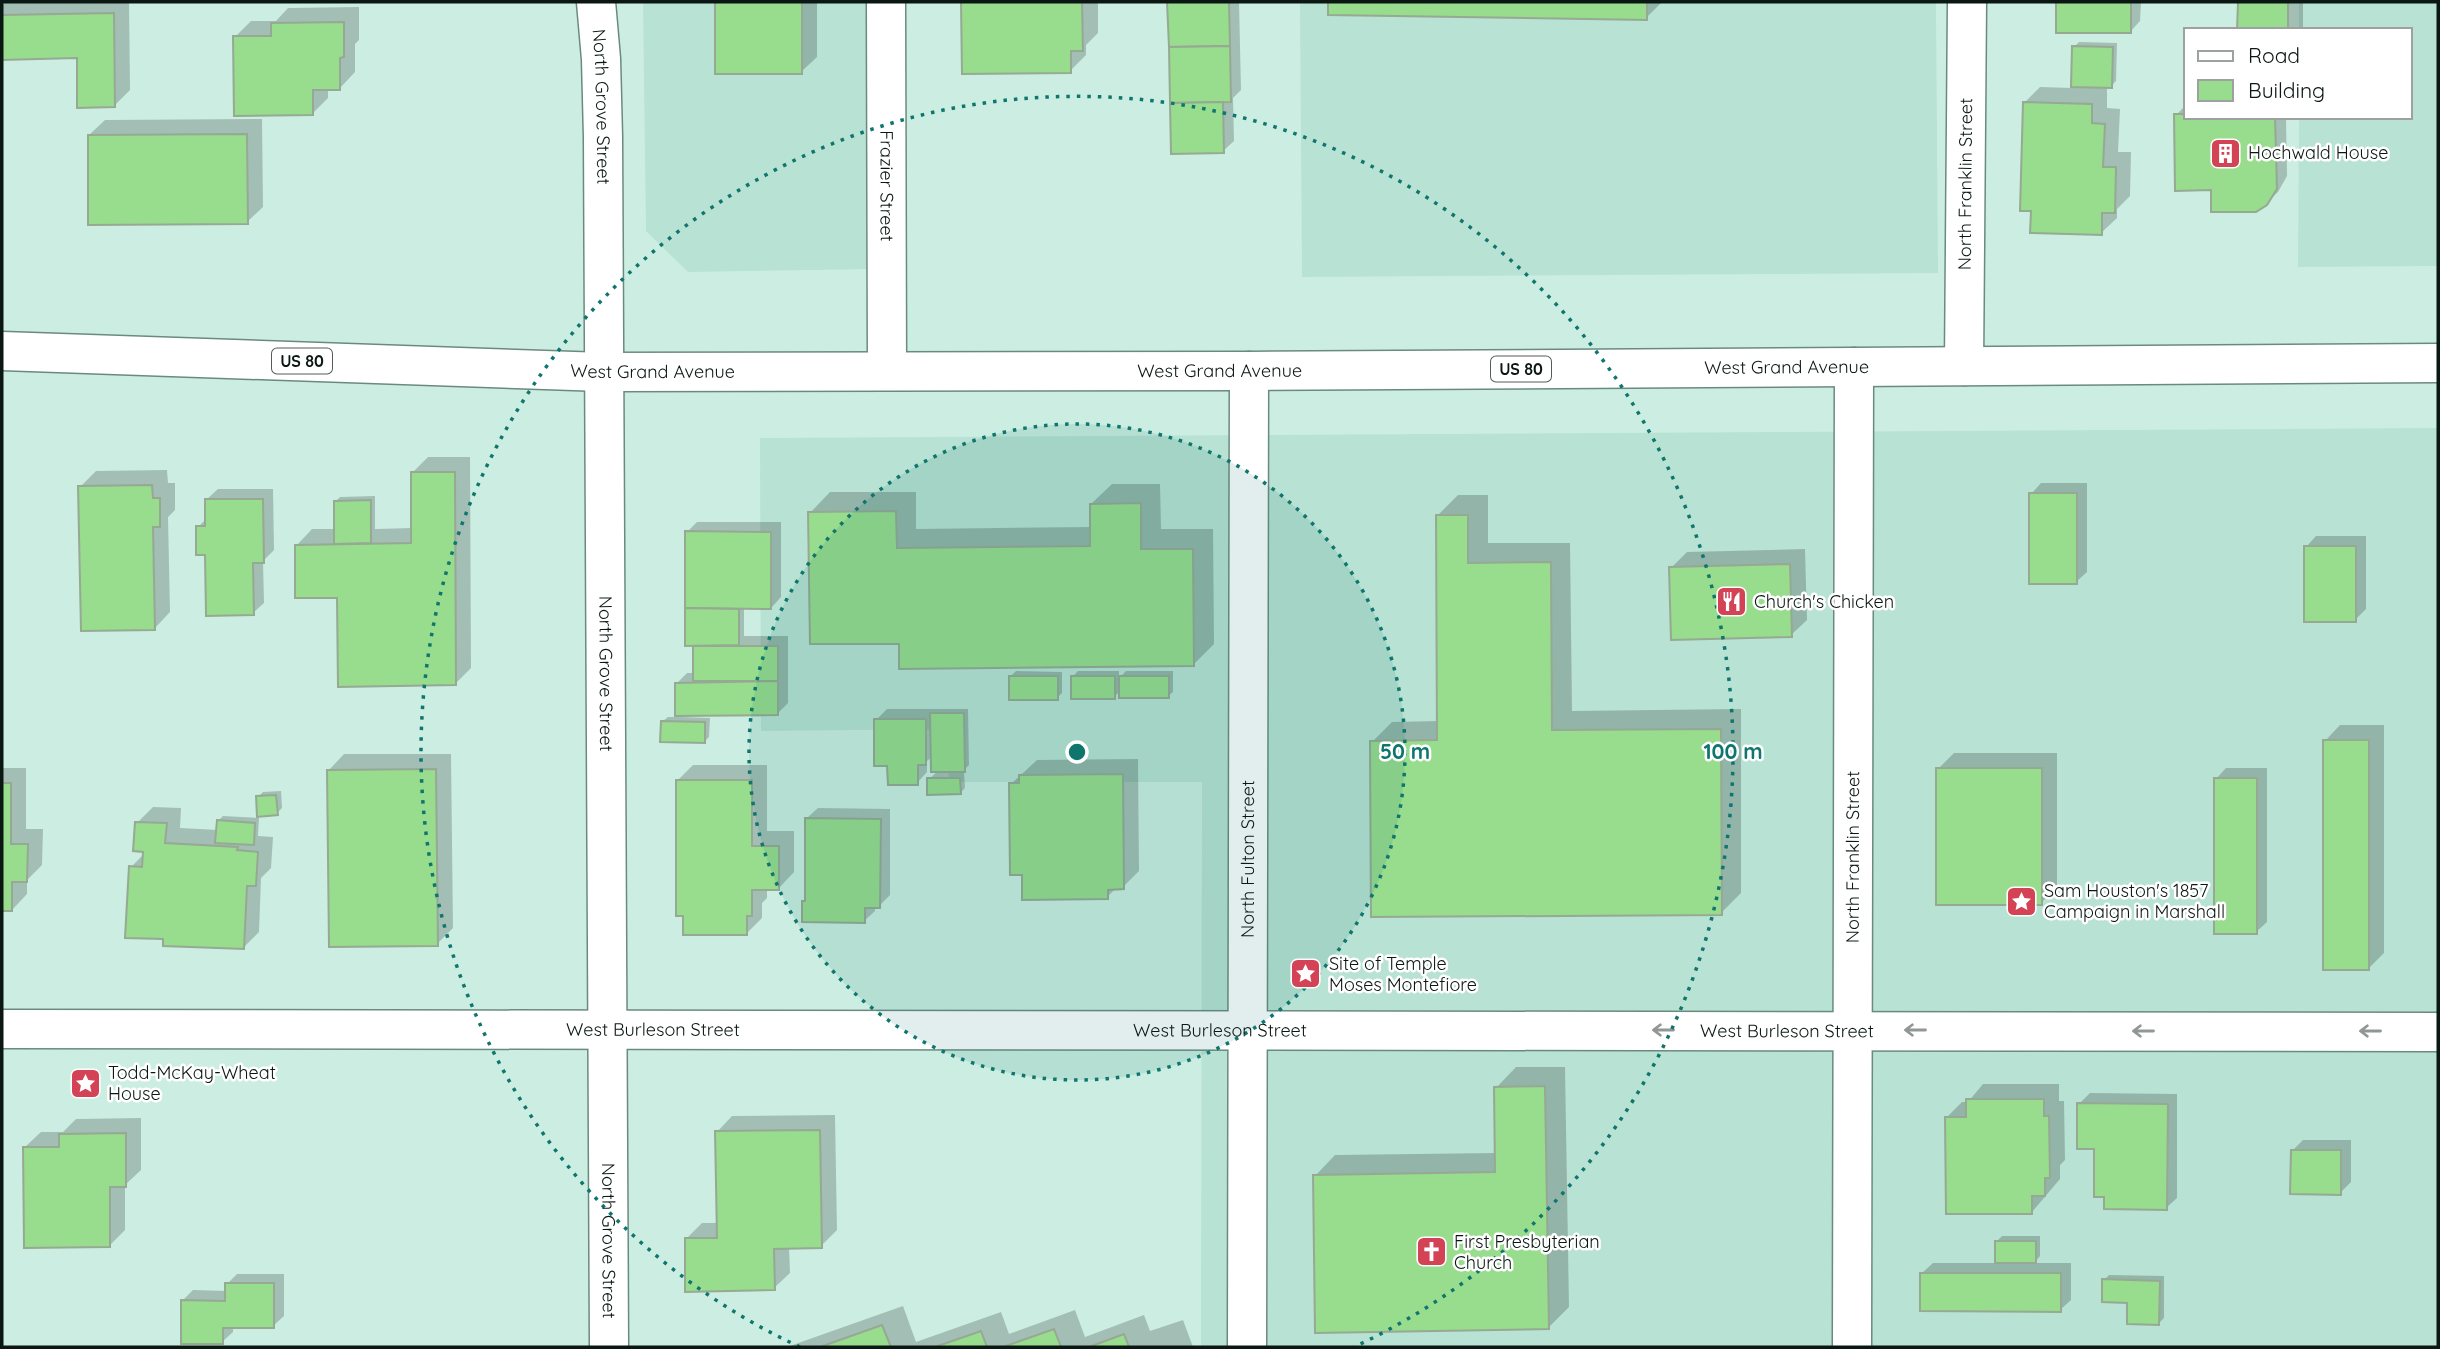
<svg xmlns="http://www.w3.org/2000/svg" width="2440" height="1349" viewBox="0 0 2440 1349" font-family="Quicksand,sans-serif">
	<rect width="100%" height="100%" fill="#cceee2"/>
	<g fill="#b8e2d3">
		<path d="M643,2H874L877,269L688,272L646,231Z"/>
		<path d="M1300,2H1936L1938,273L1302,277Z"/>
		<path d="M2299,2H2438V266L2298,267L2299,117H2410V30H2299Z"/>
		<path d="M2438,428V1347H1201L1202,782H949L948,729L761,731L760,438Z"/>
	</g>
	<g fill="#0003">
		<path d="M2,2H129L130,90L115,105L78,56L2,58Z"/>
		<path d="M717,2H817V57L801,72H717Z"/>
		<path d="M963,2H1098V33L1086,45V55L1070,71L964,72Z"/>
		<path d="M1169,2H1239L1241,90L1233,98L1234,141L1223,151L1173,153Z"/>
		<path d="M1330,2H1662L1646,18L1329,14Z"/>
		<path d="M2058,2H2141L2140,21L2130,32L2058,31Z"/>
		<path d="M2240,2H2303V30H2239Z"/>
		<path d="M359,7V40L355,44V72L340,88H328V98L313,113L235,37L251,21H276L288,8Z"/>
		<path d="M2079,42L2117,43L2116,81L2111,86H2107V108L2120,109L2118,152H2131L2130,196L2117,209V218L2101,233L2032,209L2024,103L2040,87L2072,88L2074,47Z"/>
		<path d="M2186,105V117H2286L2287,176L2278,192L2266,203L2213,188L2176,115Z"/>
		<path d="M262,119L263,207L247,222L89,135L105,120Z"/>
		<path d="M428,457H470L471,668L456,683L338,597L297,545L312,529H336L335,502L340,497L375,496V529L413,528L412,473Z"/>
		<path d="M167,470L168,483H175V510L168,517L170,612L155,628L80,487L96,471Z"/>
		<path d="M2041,483H2087V572L2076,582L2031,494Z"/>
		<path d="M1112,484H1160L1161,529H1213L1214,644L1194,664L901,642L810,513L830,492H916V529L1092,527L1091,504Z"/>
		<path d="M218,489H273L274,550L263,561L264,603L253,613L207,554L198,527L207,518V499Z"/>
		<path d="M1458,495H1488V543H1570L1572,711L1741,709V893L1721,913L1372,742L1392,722L1439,721L1438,515Z"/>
		<path d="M697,522H781V597L771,608L744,607V636H788V703L778,713L681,714V717L710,718L709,737L704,742L663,721L668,717H677L676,684L687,673H694V646L697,644H686L687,532Z"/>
		<path d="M2316,536H2366V609L2355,620L2306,547Z"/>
		<path d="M1805,549L1807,620L1791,635L1671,568L1687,552Z"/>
		<path d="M1016,671L1062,672V693L1057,698L1011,676Z"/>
		<path d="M1078,671H1119V678L1126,671H1173V692L1168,696L1121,690L1114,697L1073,676Z"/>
		<path d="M887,709H968L969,765L961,773H964L965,788L960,793L929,779L938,771L933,756L927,761V772L917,783L889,764L876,720Z"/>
		<path d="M2340,725H2384V953L2368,969L2325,741Z"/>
		<path d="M1954,753H2057V887L2041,903L1938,769Z"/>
		<path d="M344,754H451L453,928L437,944L329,770Z"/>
		<path d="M1138,759L1139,871L1123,887H1117L1107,897L1011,784L1037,760Z"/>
		<path d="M693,765H767V831H794V872L779,888H767V898L762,903V918L746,934L678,780Z"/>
		<path d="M2,768H26V829H43L42,865L27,880V894L12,910H2Z"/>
		<path d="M2226,768H2267V922L2256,932L2216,779Z"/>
		<path d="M281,791L282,808L277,813L258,797L263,792Z"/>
		<path d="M153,807L181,808L180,828L218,830V821L223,816L259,818L258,836L273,837L271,868L261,878L259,932L243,948L165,937L131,867L145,853L137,823Z"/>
		<path d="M818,808L890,809V895L879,906H875V911L864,921L803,902L807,899V818Z"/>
		<path d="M1516,1067H1565L1569,1307L1548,1328L1315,1176L1335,1155L1497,1153L1496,1088Z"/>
		<path d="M1983,1084H2059V1101H2064L2065,1160L2060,1165V1179L2032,1212L1947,1117L1962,1102H1968Z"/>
		<path d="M2090,1093L2177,1094V1198L2166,1208L2096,1147L2079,1104Z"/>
		<path d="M835,1115L837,1230L821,1246L789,1247L790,1273L774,1288L686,1239L702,1223H718L717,1132L732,1116Z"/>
		<path d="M141,1118V1170L125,1185V1230L110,1245L25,1147L41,1132H63L76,1119Z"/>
		<path d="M2303,1140H2351V1182L2340,1193L2293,1150Z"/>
		<path d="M2002,1236H2040V1256L2034,1263H2071V1300L2060,1310L1922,1273L1933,1263H1997V1241Z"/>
		<path d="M237,1274H284V1316L273,1326H233V1332L222,1342L182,1301L193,1290L227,1291V1284Z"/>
		<path d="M2109,1275L2164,1276V1318L2159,1323L2104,1280Z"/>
		<path d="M903,1306L916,1342L1001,1312L1009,1334L1075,1310L1085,1337L1144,1315L1150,1331L1183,1320L1193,1347H787Z"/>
	</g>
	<g fill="#98dc8d" stroke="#96a993" stroke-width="2">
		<rect x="715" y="2" width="87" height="72"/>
		<path d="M961,2H1082L1083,51H1071V73L962,74Z"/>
		<path d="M1167,2H1229L1230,46L1169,47Z"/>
		<path d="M1328,2H1647V20L1328,15Z"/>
		<rect x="2056" y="2" width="75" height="31"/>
		<path d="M2238,2H2288V30H2237Z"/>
		<path d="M114,13L115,107L77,108V58L2,60V15Z"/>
		<path d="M344,22V57L340,58V90H313V115L234,116L233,36H271V23Z"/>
		<path d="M1230,46L1231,102L1170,103L1169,47Z"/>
		<path d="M2072,46L2113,47L2112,88L2071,87Z"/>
		<path d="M1223,102L1224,153L1171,154L1170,103Z"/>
		<path d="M2023,102L2092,104V123L2105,124L2103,167H2116L2115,213H2102V235L2030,233L2031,211H2020Z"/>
		<path d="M2174,114H2186V117H2275L2277,189L2267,205L2256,212H2211V190L2175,191Z"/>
		<path d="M247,134L248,224L88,225V135Z"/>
		<path d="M411,472H455L456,685L338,687L337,598H295V545L411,543Z"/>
		<path d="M152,485L153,498H160V527H153L155,630L81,631L78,486Z"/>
		<rect x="2029" y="493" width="48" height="91"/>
		<path d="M205,499H263L264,563H253L254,615L206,616L205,555H196V526H205Z"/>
		<path d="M371,500V543L334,544V501Z"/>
		<path d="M1141,503V549H1193L1194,666L899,669V644H810L808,512L896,511L897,548L1090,546V504Z"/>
		<path d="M1436,515H1468V563L1551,562L1552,730L1721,729L1722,915L1371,917L1370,741L1437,740Z"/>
		<path d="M685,531L771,532V609L685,608Z"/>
		<rect x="2304" y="546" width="52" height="76"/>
		<path d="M1790,564L1792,637L1671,640L1669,567Z"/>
		<path d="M685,608L739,609V645L685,646Z"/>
		<rect x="693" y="646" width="85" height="35"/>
		<rect x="1009" y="676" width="49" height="24"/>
		<rect x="1071" y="676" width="44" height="23"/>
		<rect x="1119" y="676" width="50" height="22"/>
		<path d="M778,681V715L675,716V683Z"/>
		<path d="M930,713H964L965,772H931Z"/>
		<path d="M874,719H926V765H918V785H888L887,766H874Z"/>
		<path d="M661,721L705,722V743L660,742Z"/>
		<rect x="2323" y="740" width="46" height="230"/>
		<rect x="1936" y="768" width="106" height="137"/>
		<path d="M436,769L438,946L329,947L327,770Z"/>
		<path d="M1123,774L1124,889L1108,890V899L1022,900V875H1010L1009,783H1019V775Z"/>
		<path d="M927,778H960L961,794L927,795Z"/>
		<rect x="2214" y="778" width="43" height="156"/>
		<path d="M676,780H752V846H779V890H752V916H747V935H683V916H676Z"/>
		<path d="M2,783H11V844H28L27,882H12V911H2Z"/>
		<path d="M276,795L278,815L257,817L256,796Z"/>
		<path d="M805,818L881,819L880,908H865V923L802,922V901H805Z"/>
		<path d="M217,820L255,823L254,845L215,843Z"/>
		<path d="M135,822L167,823L165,843L238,847L237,850L258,852L256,886H247L244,949L163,946V939L125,938L129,866L142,867L143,852L133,851Z"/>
		<path d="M1545,1086L1549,1329L1315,1333L1313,1175L1495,1172L1494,1087Z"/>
		<path d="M1966,1099H2044V1116H2049L2050,1178H2045V1196H2032V1214H1946L1945,1117H1966Z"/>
		<path d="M2077,1103L2168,1104L2167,1210L2104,1209V1197H2094V1149H2077Z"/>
		<path d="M820,1130L822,1248L774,1249L775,1290L685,1292V1238H717L715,1131Z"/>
		<path d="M126,1133V1187H110V1247L24,1248L23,1147H59V1134Z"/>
		<path d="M2291,1150H2341V1195L2290,1194Z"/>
		<rect x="1995" y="1241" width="41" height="22"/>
		<path d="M1920,1273H2061V1312L1920,1311Z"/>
		<path d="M2102,1279L2160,1281L2159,1325L2127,1324V1303L2102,1302Z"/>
		<path d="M225,1283H274V1328H223V1344H181V1300L225,1301Z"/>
		<path d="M882,1325L891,1347H820Z"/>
		<path d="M1054,1329L1061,1347H1003Z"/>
		<path d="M981,1331L987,1347H935Z"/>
		<path d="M1124,1334L1129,1347H1089Z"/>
	</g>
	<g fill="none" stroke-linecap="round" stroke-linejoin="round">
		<defs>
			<g id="minor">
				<path id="s1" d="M886,2L887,371"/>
				<path id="s2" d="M1964,366L1967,2"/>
				<path id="s3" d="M2,1029L2438,1032"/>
				<path id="s4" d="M1247,1347L1249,371"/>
				<path id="s5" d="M1852,1347L1854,367"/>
			</g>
			<g id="major">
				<path id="s6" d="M596,2L601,59L603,137L609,1347"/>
			</g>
			<g id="highway">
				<path id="s7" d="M2,351L603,372L1249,371L2438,363"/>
			</g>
		</defs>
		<use href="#minor" stroke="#6b8a7f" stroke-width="41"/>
		<use href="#major" stroke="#6b8a7f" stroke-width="41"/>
		<use href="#highway" stroke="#6b8a7f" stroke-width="41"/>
		<use href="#minor" stroke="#fff" stroke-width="38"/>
		<use href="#major" stroke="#fff" stroke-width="38"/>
		<use href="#highway" stroke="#fff" stroke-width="38"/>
	</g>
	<defs><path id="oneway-shaft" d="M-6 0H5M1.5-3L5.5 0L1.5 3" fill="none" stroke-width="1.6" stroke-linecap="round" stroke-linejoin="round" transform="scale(1.75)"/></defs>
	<g stroke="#919795">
		<use href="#oneway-shaft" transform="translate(1663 1030) rotate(-180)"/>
		<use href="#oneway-shaft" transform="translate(1915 1030) rotate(-180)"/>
		<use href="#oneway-shaft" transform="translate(2143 1031) rotate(-180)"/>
		<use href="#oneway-shaft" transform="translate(2370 1031) rotate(-180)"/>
	</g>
	<circle cx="1077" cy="752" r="328" fill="#0f766e" fill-opacity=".12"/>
	<g fill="none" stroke="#0f766e" stroke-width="3.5" stroke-dasharray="3.5 7">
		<circle cx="1077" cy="752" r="328"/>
		<path d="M800 1347A656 656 0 1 1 1354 1347"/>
	</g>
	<defs>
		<symbol id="building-square" viewBox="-11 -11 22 22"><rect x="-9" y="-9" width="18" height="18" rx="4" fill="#d34255" stroke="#fff"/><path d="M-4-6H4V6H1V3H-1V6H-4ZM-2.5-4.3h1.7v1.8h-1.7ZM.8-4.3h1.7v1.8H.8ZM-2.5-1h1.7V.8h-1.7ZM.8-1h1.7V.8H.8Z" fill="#fff"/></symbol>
		<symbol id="restaurant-square" viewBox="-11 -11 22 22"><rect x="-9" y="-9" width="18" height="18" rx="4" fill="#d34255" stroke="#fff"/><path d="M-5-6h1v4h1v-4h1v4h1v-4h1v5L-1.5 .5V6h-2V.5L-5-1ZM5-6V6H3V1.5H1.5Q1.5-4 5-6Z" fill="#fff"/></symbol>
		<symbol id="sight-square" viewBox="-11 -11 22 22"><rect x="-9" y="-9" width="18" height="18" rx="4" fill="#d34255" stroke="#fff"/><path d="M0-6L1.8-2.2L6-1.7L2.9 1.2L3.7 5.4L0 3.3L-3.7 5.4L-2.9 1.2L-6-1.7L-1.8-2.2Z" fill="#fff"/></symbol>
		<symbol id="church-square" viewBox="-11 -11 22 22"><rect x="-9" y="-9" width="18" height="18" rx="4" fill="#d34255" stroke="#fff"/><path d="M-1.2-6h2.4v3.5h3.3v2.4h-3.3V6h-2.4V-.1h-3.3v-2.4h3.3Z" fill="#fff"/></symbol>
	</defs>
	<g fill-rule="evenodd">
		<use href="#building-square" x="2208" y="136" width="35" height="35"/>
		<use href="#restaurant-square" x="1714" y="584" width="35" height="35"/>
		<use href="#sight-square" x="2004" y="884" width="35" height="35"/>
		<use href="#sight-square" x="1288" y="956" width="35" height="35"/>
		<use href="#sight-square" x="68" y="1066" width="35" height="35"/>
		<use href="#church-square" x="1414" y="1234" width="35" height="35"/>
	</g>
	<g text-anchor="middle" stroke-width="5" stroke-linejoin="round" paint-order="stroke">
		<g fill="#fff" stroke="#545d5a" stroke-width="2">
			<rect x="272" y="348.5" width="60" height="25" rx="5"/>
			<rect x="1491" y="356.5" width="60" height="25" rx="5"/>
		</g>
		<g font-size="16" font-weight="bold" fill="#0b1713">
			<text x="302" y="367">US 80</text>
			<text x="1521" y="375">US 80</text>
		</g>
		<g font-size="18" fill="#0b1713" stroke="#fff">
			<text dy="6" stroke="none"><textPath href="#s6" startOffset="105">North Grove Street</textPath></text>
			<text dy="6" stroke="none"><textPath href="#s2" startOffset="182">North Franklin Street</textPath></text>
			<text dy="6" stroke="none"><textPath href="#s1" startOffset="184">Frazier Street</textPath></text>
			<text dy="6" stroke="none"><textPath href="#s7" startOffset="1785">West Grand Avenue</textPath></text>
			<text dy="6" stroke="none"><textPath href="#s7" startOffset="651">West Grand Avenue</textPath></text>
			<text dy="6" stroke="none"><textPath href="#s7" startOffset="1218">West Grand Avenue</textPath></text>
			<text dy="6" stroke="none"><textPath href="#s6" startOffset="672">North Grove Street</textPath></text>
			<text dy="6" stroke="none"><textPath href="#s5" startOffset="490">North Franklin Street</textPath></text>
			<text dy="6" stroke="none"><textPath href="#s4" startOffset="488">North Fulton Street</textPath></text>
			<text dy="6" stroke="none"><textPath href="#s3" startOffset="651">West Burleson Street</textPath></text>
			<text dy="6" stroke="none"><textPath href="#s3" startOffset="1218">West Burleson Street</textPath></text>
			<text dy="6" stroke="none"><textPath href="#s3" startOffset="1785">West Burleson Street</textPath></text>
			<text dy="6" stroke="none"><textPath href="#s6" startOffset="1239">North Grove Street</textPath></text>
		</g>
		<g font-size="18" fill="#0b1713" stroke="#fff" text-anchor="start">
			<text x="2248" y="159">Hochwald House</text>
			<text x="1754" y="608">Church's Chicken</text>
			<text x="2044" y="897">Sam Houston's 1857<tspan x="2044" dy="21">Campaign in Marshall</tspan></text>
			<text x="1329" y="970">Site of Temple<tspan x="1329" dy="21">Moses Montefiore</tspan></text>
			<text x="108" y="1079">Todd-McKay-Wheat<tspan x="108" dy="21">House</tspan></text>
			<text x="1454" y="1248">First Presbyterian<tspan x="1454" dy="21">Church</tspan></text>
		</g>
	</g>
	<circle cx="1077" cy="752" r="10" fill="#0f766e" stroke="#fff" stroke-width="3.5"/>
	<g font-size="21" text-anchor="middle" font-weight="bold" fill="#0f766e" stroke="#fff" stroke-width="5" stroke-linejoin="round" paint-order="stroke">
		<text x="1405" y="759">50 m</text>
		<text x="1733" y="759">100 m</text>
	</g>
	<rect width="2440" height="1349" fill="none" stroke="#0b1713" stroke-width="7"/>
	<rect x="2184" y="28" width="228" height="91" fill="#ffffff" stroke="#9da2a1" stroke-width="2"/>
	<rect x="2198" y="51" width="35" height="10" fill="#ffffff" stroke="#9da2a1" stroke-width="2"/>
	<text x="2248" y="63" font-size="21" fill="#0b1713">Road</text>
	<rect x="2198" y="80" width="35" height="21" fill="#98dc8d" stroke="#9da2a1" stroke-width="2"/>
	<text x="2248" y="98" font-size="21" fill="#0b1713">Building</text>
</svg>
